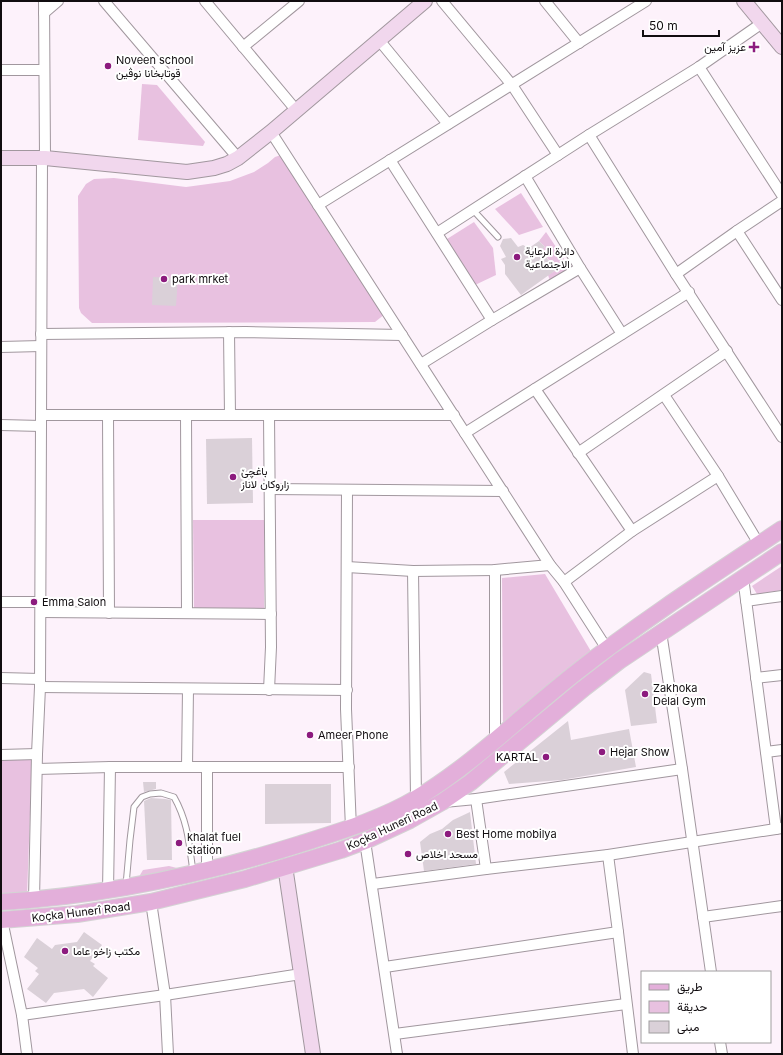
<svg xmlns="http://www.w3.org/2000/svg" width="783" height="1055" viewBox="0 0 783 1055" font-family="Inter,Vazirmatn,sans-serif">
	<rect width="100%" height="100%" fill="#fdf2fb"/>
	<g fill="#e8c1e0">
		<path d="M142,84L157,85L205,142L203,146L138,140Z"/>
		<path d="M281,155L285,158L341,251L385,314L375,322L92,323L81,313L79,308L78,196L86,184L94,179L114,178L186,187L230,181L254,172L268,163L275,157Z"/>
		<path d="M521,193L543,227L519,235L495,209Z"/>
		<path d="M474,222L493,248L496,275L475,285L447,239Z"/>
		<path d="M546,232L570,268L550,281L548,275L556,270L541,249L545,247L539,241Z"/>
		<path d="M193,520H264V608H194Z"/>
		<path d="M782,566V590L757,594L752,586Z"/>
		<path d="M545,574L592,653L503,726L502,578Z"/>
		<path d="M1,759H32L27,895L1,896Z"/>
		<path d="M169,866L177,868L179,876L139,882L140,875L143,870Z"/>
	</g>
	<g fill="#dad0d8">
		<path d="M511,238L518,247L523,245L529,248L539,241L545,247L541,250L556,270L521,295L505,274V265L501,259L506,257L500,246L503,239Z"/>
		<path d="M153,277L178,278L176,306L152,305Z"/>
		<path d="M252,438L253,503L207,504L206,439Z"/>
		<path d="M644,672L651,674L657,723L631,726L625,690Z"/>
		<path d="M568,721L571,740L629,729L636,767L562,780L509,784L504,772Z"/>
		<path d="M143,782H156V789L144,792Z"/>
		<path d="M265,784H331V823L265,824Z"/>
		<path d="M151,798L165,799L171,800L172,860H147L144,801Z"/>
		<path d="M470,812L476,864L424,871L420,842L430,834L442,829L453,820Z"/>
		<path d="M84,932L102,945L90,961L95,964L93,966L108,978L93,997L84,989L54,993L46,1003L27,989L39,974L35,971L38,968L24,957L37,938L52,949L55,945L77,942Z"/>
	</g>
	<g fill="none" stroke-linecap="round" stroke-linejoin="round">
		<defs>
			<g id="lane">
				<path d="M473,210L498,237"/>
				<path d="M126,885L130,840L134,807L142,797L150,794L161,793L174,797C188,822 189,843 193,872"/>
			</g>
			<g id="street">
				<path d="M44,1L45,158"/>
				<path d="M104,1L238,158"/>
				<path d="M205,1L296,110"/>
				<path d="M442,1L512,85L558,155"/>
				<path d="M545,1L579,43"/>
				<path d="M44,13L58,1"/>
				<path d="M379,40L448,124"/>
				<path d="M243,47L299,1"/>
				<path d="M699,67L782,195"/>
				<path d="M1,70H44"/>
				<path d="M271,132L550,565L564,582L607,649"/>
				<path d="M589,135L676,274L782,437"/>
				<path d="M390,160L492,320"/>
				<path d="M525,176L580,268L622,334"/>
				<path d="M318,205L646,1"/>
				<path d="M737,231L782,300"/>
				<path d="M437,233L589,135L699,67L762,23"/>
				<path d="M676,274L737,231L782,201"/>
				<path d="M229,332L230,415"/>
				<path d="M41,334L246,332L402,335"/>
				<path d="M1,347L41,346"/>
				<path d="M421,364L492,320L580,268"/>
				<path d="M535,389L632,531L564,582"/>
				<path d="M664,395L718,476L759,544"/>
				<path d="M41,415H454"/>
				<path d="M108,415L109,613"/>
				<path d="M186,415L187,613"/>
				<path d="M1,425L41,426"/>
				<path d="M465,433L689,292"/>
				<path d="M578,453L727,351"/>
				<path d="M270,489L503,491"/>
				<path d="M347,490L346,709L351,828"/>
				<path d="M632,531L718,476"/>
				<path d="M347,567L413,571L495,570L550,565"/>
				<path d="M495,570V739"/>
				<path d="M413,571L416,798"/>
				<path d="M743,577L776,829"/>
				<path d="M746,601L782,596"/>
				<path d="M1,602H41"/>
				<path d="M41,612L271,614"/>
				<path d="M661,632L682,769L711,972"/>
				<path d="M1,678L40,679"/>
				<path d="M756,678L782,675"/>
				<path d="M40,687L347,690"/>
				<path d="M269,690L271,647L269,415"/>
				<path d="M766,752L782,750"/>
				<path d="M1,755L37,754"/>
				<path d="M187,767L188,689"/>
				<path d="M37,769L110,767H349"/>
				<path d="M476,799L486,869"/>
				<path d="M444,802L476,799L682,769"/>
				<path d="M365,841L397,1054"/>
				<path d="M207,869V767"/>
				<path d="M373,884L486,869L608,855L782,828"/>
				<path d="M108,891L110,767"/>
				<path d="M34,900L37,754L40,687L42,158"/>
				<path d="M151,902L165,995L168,1054"/>
				<path d="M703,917L782,906"/>
				<path d="M2,920L22,1015L27,1054"/>
				<path d="M618,932L633,1054"/>
				<path d="M385,967L618,932L608,855"/>
				<path d="M22,1015L165,995L301,974"/>
				<path d="M395,1034L626,1004"/>
				<path d="M720,1042L722,1054"/>
			</g>
			<g id="secondary">
				<path d="M744,1L782,47"/>
				<path d="M1,158H45L187,172L214,168L227,164L238,158L271,132L425,1"/>
				<path d="M285,866L313,1054"/>
			</g>
			<g id="primary">
				<path d="M1,902C102,896 201,875 297,845C338,832 380,820 417,798C475,763 524,713 578,671C643,620 713,575 782,529"/>
				<path d="M1,920L77,914L151,902L245,879L341,850L365,841L410,820L442,802L471,782L584,688L619,661L782,552"/>
			</g>
		</defs>
		<use href="#lane" stroke="#a1979e" stroke-width="7"/>
		<use href="#street" stroke="#a1979e" stroke-width="12"/>
		<use href="#secondary" stroke="#a1979e" stroke-width="16"/>
		<use href="#primary" stroke="#d4d3d4" stroke-width="18"/>
		<use href="#lane" stroke="#fff" stroke-width="5"/>
		<use href="#street" stroke="#fff" stroke-width="10"/>
		<use href="#secondary" stroke="#f1d7ed" stroke-width="14"/>
		<use href="#primary" stroke="#e3afda" stroke-width="16"/>
	</g>
	<g fill="#8c1b7e" stroke="#fff" stroke-width="1.5">
		<path d="M752 41h4v4h4v4h-4v4h-4v-4h-4v-4h4z"/>
		<circle cx="108" cy="66" r="4"/>
		<circle cx="517" cy="257" r="4"/>
		<circle cx="164" cy="279" r="4"/>
		<circle cx="233" cy="477" r="4"/>
		<circle cx="34" cy="602" r="4"/>
		<circle cx="645" cy="694" r="4"/>
		<circle cx="310" cy="735" r="4"/>
		<circle cx="602" cy="752" r="4"/>
		<circle cx="546" cy="757" r="4"/>
		<circle cx="448" cy="834" r="4"/>
		<circle cx="179" cy="843" r="4"/>
		<circle cx="408" cy="854" r="4"/>
		<circle cx="65" cy="951" r="4"/>
	</g>
	<g text-anchor="middle" stroke-width="4" stroke-linejoin="round" paint-order="stroke">
		<g font-size="11" fill="#110d10" stroke="#fff" text-anchor="start">
			<text x="746" y="51" text-anchor="end">عزيز آمين</text>
			<text x="116" y="64">Noveen school<tspan x="116" dy="13">قوتابخانا نوڤين</tspan></text>
			<text x="525" y="255">دائرة الرعاية<tspan x="525" dy="13">الاجتماعية</tspan></text>
			<text x="172" y="283">park mrket</text>
			<text x="241" y="475">باغچێ<tspan x="241" dy="13">زاروكان لاناز</tspan></text>
			<text x="42" y="606">Emma Salon</text>
			<text x="653" y="692">Zakhoka<tspan x="653" dy="13">Delal Gym</tspan></text>
			<text x="318" y="739">Ameer Phone</text>
			<text x="610" y="756">Hejar Show</text>
			<text x="538" y="761" text-anchor="end">KARTAL</text>
			<text x="456" y="838">Best Home mobilya</text>
			<text x="187" y="841">khalat fuel<tspan x="187" dy="13">station</tspan></text>
			<text x="416" y="858">مسحد اخلاص</text>
			<text x="73" y="955">مكتب زاخو عاما</text>
		</g>
		<g font-size="11" fill="#110d10" stroke="#fff">
			<text transform="translate(392 826) rotate(-25)" y="4">Koçka Hunerî Road</text>
			<text transform="translate(81 912) rotate(-7)" y="4">Koçka Hunerî Road</text>
		</g>
	</g>
	<rect width="783" height="1055" fill="none" stroke="#110d10" stroke-width="4"/>
	<rect x="641" y="971" width="130" height="72" fill="#ffffff" stroke="#a09e9f"/>
	<rect x="649" y="984" width="20" height="6" fill="#e3afda" stroke="#a09e9f"/>
	<text x="677" y="991" font-size="12" fill="#110d10">طريق</text>
	<rect x="649" y="1001" width="20" height="12" fill="#e8c1e0" stroke="#a09e9f"/>
	<text x="677" y="1011" font-size="12" fill="#110d10">حديقة</text>
	<rect x="649" y="1021" width="20" height="12" fill="#dad0d8" stroke="#a09e9f"/>
	<text x="677" y="1031" font-size="12" fill="#110d10">مبنى</text>
	<path d="M643 30v6h76v-6" fill="none" stroke="#110d10" stroke-width="2"/>
	<text x="649" y="30" font-size="12" fill="#110d10" stroke="#ffffff" stroke-width="3" paint-order="stroke">50 m</text>
</svg>
